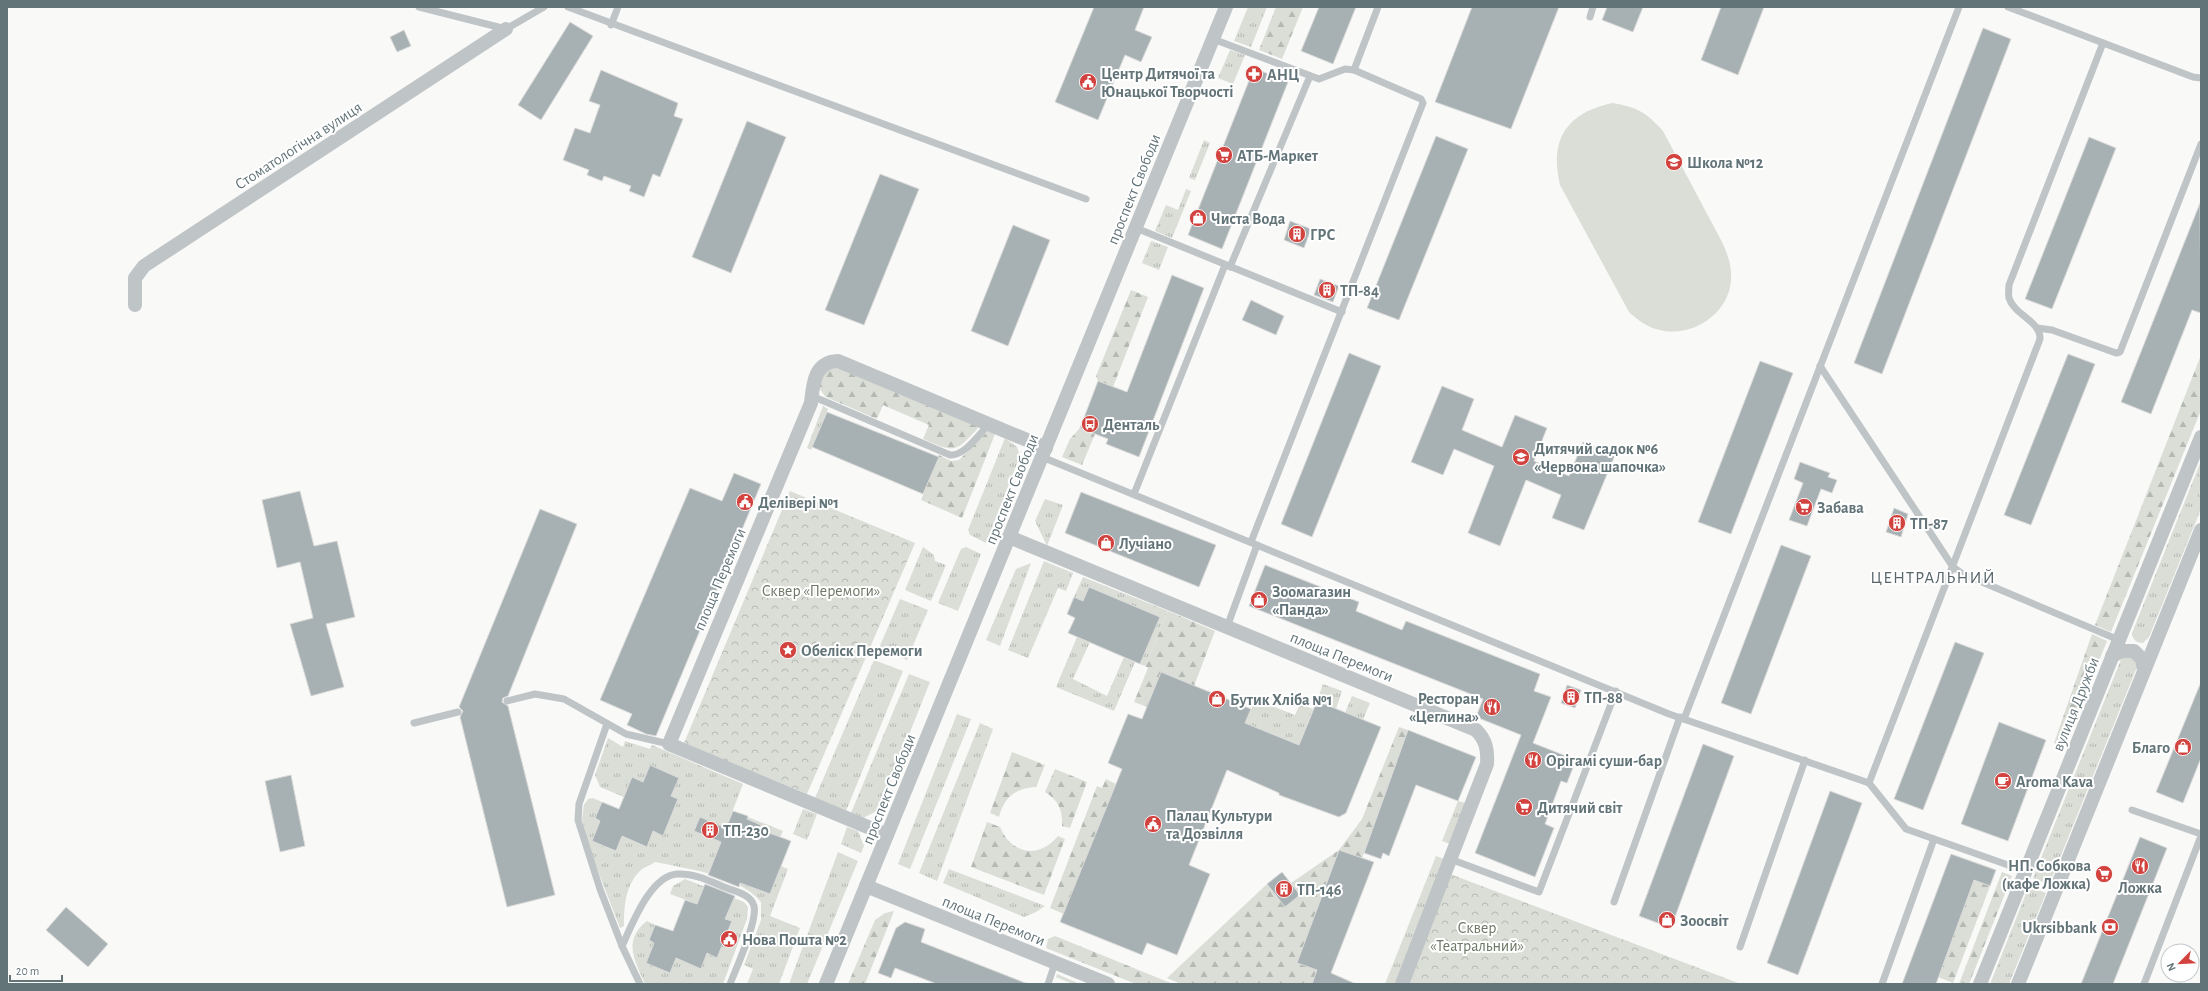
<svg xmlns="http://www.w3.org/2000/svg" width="2208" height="991" viewBox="0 0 2208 991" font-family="'Alegreya Sans',sans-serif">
	<defs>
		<pattern id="grass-tufts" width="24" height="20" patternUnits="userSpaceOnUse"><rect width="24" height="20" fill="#dbded7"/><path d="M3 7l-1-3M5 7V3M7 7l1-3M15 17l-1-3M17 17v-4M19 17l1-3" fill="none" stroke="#b5b9b3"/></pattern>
		<pattern id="forest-firs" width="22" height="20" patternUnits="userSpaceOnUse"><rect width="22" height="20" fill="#dbded7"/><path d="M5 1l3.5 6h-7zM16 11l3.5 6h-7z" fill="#b5b9b3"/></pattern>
		<pattern id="park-crowns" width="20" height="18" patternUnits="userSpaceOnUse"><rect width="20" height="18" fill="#dbded7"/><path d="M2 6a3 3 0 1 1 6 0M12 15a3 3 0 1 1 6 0" fill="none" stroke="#b5b9b3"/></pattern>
	</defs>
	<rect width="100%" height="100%" fill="#f9f9f8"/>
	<g fill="url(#grass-tufts)">
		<path d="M1248,7H1267L1251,47L1234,41Z"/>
		<path d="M1230,50L1245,55L1233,84L1218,78Z"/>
		<path d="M1204,140L1210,143L1195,180L1189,178Z"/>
		<path d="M1186,189L1191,191L1172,238L1155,231L1166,205L1178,210Z"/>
		<path d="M1151,241L1168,247L1159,270L1142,263Z"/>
		<path d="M823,406L828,409L811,450L807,448Z"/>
		<path d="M1005,438L1017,447L1020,456L986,543L970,535L968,530Z"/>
		<path d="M2201,461V509L2149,637L2143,643C2136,643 2132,639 2132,633Z"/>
		<path d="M1045,499L1063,505L1047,546L1035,521Z"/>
		<path d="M923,547L934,555L935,561L946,565L931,601L905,590Z"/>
		<path d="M966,547L981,554L958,611L938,603L961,549Z"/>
		<path d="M1044,561L1073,573L1066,591L1058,588L1028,658L1008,650Z"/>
		<path d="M1031,563L1000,646L986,640L1016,569Z"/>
		<path d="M1083,577L1168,611L1145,666L1140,664L1160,617L1089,587L1083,601L1074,597Z"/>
		<path d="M900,599L928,610L907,660L879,648Z"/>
		<path d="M1077,637L1090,642L1073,679L1107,696L1124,657L1135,662L1114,711L1056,687Z"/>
		<path d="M2134,656L2137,667L2049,885L2033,878L2122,657Z"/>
		<path d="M874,660L903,671L846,811L815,798Z"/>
		<path d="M909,674L930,682L879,810L863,818L851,813Z"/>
		<path d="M1323,684L1342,691L1336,709L1317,701Z"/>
		<path d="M1352,696L1370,703L1363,720L1345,713Z"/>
		<path d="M1259,701L1295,715L1300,704L1313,709L1299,745L1245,723L1254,703Z"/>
		<path d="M957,714L971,719L910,869L898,864Z"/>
		<path d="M980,723L993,729L937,881L919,873Z"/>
		<path d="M608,738L623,747L625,741L650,749L652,745L743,784L726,828L695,831L721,842L710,871L770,894L781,866L788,869L770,916L800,928L779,984H747L753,969L744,965L761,920V902C739,875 688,869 655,862C650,865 642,868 639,872C625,887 624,907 624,926L620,928L588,845L582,819L584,805L588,799L593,798L602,802L595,818L600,821L592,841L615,851L622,836L646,847L653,831L663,835L678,800L671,796L679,778L650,765L643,782L632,777L624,797L600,787L595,775Z"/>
		<path d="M1458,801L1466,803L1450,844L1442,841Z"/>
		<path d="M803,809L817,814L807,840L793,834Z"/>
		<path d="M748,817L783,831L780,837L759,829L761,825L747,819Z"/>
		<path d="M847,827L858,831L864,846L861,853L841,844Z"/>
		<path d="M838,852L858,861L807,984H789Z"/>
		<path d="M1436,856L1444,859L1395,984H1385Z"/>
		<path d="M949,869L1045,906L1036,912L1024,917L943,883Z"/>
		<path d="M685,879L744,902L748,908L747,919L723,984H645C635,961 622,940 647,921L655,925L649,940L654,943L646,963L676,958L700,969L707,953L717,957L732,922L725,919L733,900L704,887L697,904L670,894L673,886Z"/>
		<path d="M2029,886L2046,893L2009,984H1990Z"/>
		<path d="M1057,974L1080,984H1073L1056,977Z"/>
	</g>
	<g fill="url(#forest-firs)">
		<path d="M1276,7H1303L1282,59L1259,50Z"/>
		<path d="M1131,290L1148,297L1113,387L1098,381L1096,376Z"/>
		<path d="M2201,355V410L2111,632L2095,625Z"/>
		<path d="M837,368L979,427C955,453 956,453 923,439L929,425L883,405L877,419L826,397C813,384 820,371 837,368Z"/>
		<path d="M1080,428L1095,434L1082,465L1062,457L1070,439Z"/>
		<path d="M988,431L995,434L962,518L921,500L939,455L951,461L959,460Z"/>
		<path d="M1168,611L1215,631L1194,686L1147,707L1134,702L1148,668L1145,666Z"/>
		<path d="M2092,634L2107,641L2064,747L2054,743Z"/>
		<path d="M1399,727L1408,730L1362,858L1339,850L1297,963L1317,970L1312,984H1181L1167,978L1267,884L1285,907L1300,895L1291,883L1339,850L1362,819Z"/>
		<path d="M1012,752L1045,765L1036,787C1016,788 1004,797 999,817L990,813Z"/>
		<path d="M1055,769L1087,782L1070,828L1062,826C1063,810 1058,800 1045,792Z"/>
		<path d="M1106,779L1116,784L1064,914L1050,908L1097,786L1102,788Z"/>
		<path d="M987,822L1000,827C1012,855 1039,859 1058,836L1065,839L1044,895L971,867Z"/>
		<path d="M2002,872L2012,876L1969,984H1959Z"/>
		<path d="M1974,880L1990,886L1953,983L1938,977Z"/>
		<path d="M894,911L865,984H848L875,920L885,913Z"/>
		<path d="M1055,936L1173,984H1136L1046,948L1048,939Z"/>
	</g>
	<g fill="url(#park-crowns)">
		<path d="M790,491L915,543L807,794L684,743Z"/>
		<path d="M1450,874L1741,984H1408Z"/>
	</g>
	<path fill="#dbded7" d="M1612,103C1637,107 1646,112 1663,131L1722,242C1728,255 1732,266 1731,280C1729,314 1692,338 1660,330C1648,328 1638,320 1629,312L1560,185C1549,139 1567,113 1612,103Z"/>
	<g fill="#a7b1b4" stroke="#dbdbda">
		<path d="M1094,7H1144L1135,30L1152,37L1141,62L1125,55L1098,120L1055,102Z"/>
		<path d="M1319,7H1356L1333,64L1301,51Z"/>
		<path d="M1472,7H1559L1511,129L1435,102Z"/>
		<path d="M1607,7H1643L1633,32L1602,20Z"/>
		<path d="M1721,7H1764L1738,75L1701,60Z"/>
		<path d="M570,22L593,36L541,120L518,105Z"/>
		<path d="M1983,28L2011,39L1882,374L1854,363Z"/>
		<path d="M404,30L411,46L397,52L390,37Z"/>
		<path d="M1254,68L1288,82L1222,249L1188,235Z"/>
		<path d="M601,70L678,103L674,116L683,119L660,177L653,174L644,197L629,191L631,186L604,176L602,181L587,175L589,170L563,160L575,128L590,133L600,105L589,101Z"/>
		<path d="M747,121L786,137L731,273L692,257Z"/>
		<path d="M1436,136L1468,149L1399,320L1367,308Z"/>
		<path d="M2089,137L2116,148L2052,309L2025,299Z"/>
		<path d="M880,174L919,189L864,325L825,310Z"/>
		<path d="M2200,203L2201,313L2192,310L2151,414L2121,402Z"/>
		<path d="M1290,221L1311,229L1304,248L1284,240Z"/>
		<path d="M1013,225L1050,240L1008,346L971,331Z"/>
		<path d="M1172,275L1204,288L1139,457L1106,444L1108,439L1080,428L1098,381L1127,392Z"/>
		<path d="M1320,279L1339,286L1333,302L1314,295Z"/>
		<path d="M1251,300L1284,316L1276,335L1242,320Z"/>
		<path d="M1349,353L1381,366L1312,537L1281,524Z"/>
		<path d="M2068,354L2095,364L2031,525L2004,515Z"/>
		<path d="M1760,361L1793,373L1731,534L1698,522Z"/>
		<path d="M1442,386L1474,399L1462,430L1502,447L1515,415L1547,428L1534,461L1569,476L1583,442L1615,455L1584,530L1552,518L1561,495L1526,480L1500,546L1468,533L1494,466L1454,449L1443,475L1411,462Z"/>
		<path d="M827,412L939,457L923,494L812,447Z"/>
		<path d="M1800,462L1830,473L1828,477L1837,480L1832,493L1821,489L1807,526L1789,520L1803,483L1794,479Z"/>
		<path d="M734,473L761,484L656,736L646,734L627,725L632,714L600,700L690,488L722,501Z"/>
		<path d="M300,491L314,546L337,541L355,617L326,624L344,687L311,696L290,624L313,618L300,562L277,568L262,500Z"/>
		<path d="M1081,492L1216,545L1199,587L1065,533Z"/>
		<path d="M1894,508L1908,514L1901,537L1886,532Z"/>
		<path d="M540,509L577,524L508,696L503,698L502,702L508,706L555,895L507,907L460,717L463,711L459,707Z"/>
		<path d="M1781,545L1811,556L1751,714L1721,703Z"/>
		<path d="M1265,565L1359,602L1356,611L1402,630L1406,621L1540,674L1534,691L1551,697L1533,743L1576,760L1567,783L1561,781L1545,824L1554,828L1535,877L1475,853L1521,735L1476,717L1483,699L1249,606Z"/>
		<path d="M1089,587L1160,617L1140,664L1068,633L1075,618L1067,614L1074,597L1083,601Z"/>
		<path d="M1955,642L1984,653L1923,810L1894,799Z"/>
		<path d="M1161,672L1251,709L1245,723L1299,745L1317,701L1381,727L1346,813L1339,817L1279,795V793L1227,770L1189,865L1210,874L1177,955L1147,943L1142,955L1060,922L1122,769L1108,763L1128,714L1142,719Z"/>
		<path d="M2201,682V758L2183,803L2156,792Z"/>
		<path d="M1567,685L1581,690L1575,708L1561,703Z"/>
		<path d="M1999,722L2046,740L2008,841L1961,824Z"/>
		<path d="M1408,730L1476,757L1458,801L1416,785L1389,856L1383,853L1381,859L1364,853Z"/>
		<path d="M1703,744L1734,756L1671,928L1639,916Z"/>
		<path d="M650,765L679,778L671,796L678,799L663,836L653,831L647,847L622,836L616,851L592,841L600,821L595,818L602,802L619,809L632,777L643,782Z"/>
		<path d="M291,775L305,846L280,852L265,781Z"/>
		<path d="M1830,791L1862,803L1798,975L1767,963Z"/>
		<path d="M733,811L748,816L747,819L761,825L759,829L791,841L770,894L740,883L739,887L708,875L721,842L694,831L700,817L726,828Z"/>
		<path d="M2140,837L2167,848L2113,984H2081Z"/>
		<path d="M1339,850L1374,862L1331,973L1356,984H1312L1317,970L1297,963Z"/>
		<path d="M1951,854L1996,870L1990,886L1974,880L1936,984H1902Z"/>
		<path d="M1282,872L1300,895L1285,907L1267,884Z"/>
		<path d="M705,884L735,896L725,919L732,921L717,958L707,953L701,969L676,958L670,973L646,963L654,943L649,940L655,925L673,931L685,900L697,904Z"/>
		<path d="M66,907L108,944L88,967L46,930Z"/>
		<path d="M905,922L925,929L921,942L1028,984H937L895,968L891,978L878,973L896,928Z"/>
	</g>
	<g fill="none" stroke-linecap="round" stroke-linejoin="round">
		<g stroke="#bfc4c6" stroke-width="7">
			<path d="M419,7L506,29L544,7"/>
			<path d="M568,7L1086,199"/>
			<path d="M2008,7L2193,77L2201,78"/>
			<path d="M1590,17L1593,7"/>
			<path d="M611,25L618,7"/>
			<path d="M1213,39L1319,79L1345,69L1354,70L1421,99L1423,103L1251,542"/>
			<path d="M1354,70L1378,7"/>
			<path d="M1136,228L1342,312"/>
			<path d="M1230,267L1310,76"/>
			<path d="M2037,328L2052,330L2116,353L2120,352L2201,144"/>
			<path d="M1820,366L1953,567L1963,574L2119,640"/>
			<path d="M812,396L950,455C965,456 980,433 989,424"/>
			<path d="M1042,457L1669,714L1869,783L1906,829L2025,871"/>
			<path d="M1134,494L1225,265"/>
			<path d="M1227,627L1257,545"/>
			<path d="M507,701L535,694L564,699L626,734L669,744"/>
			<path d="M1684,719L1959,7"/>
			<path d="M414,723L458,712"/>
			<path d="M607,724L579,804L578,820L600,889L622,946L640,984"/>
			<path d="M1869,783L2040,339C2041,321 2014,315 2009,298C2008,294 2009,289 2009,285L2103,43"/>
			<path d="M2132,810L2201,834"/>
			<path d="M1450,859L1539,892L1616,691"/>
			<path d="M1614,902L1680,717"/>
			<path d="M622,946C632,925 650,876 677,874C694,873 710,881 724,887C734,891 751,894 754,906C758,920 736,969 730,984"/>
			<path d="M1740,947L1805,760"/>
			<path d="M1048,984L1055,963"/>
			<path d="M1882,984L1934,839"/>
			<path d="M2144,984L2201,836"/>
		</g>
		<g stroke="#bfc4c6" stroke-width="14">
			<path d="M135,305V278L144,266L506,29"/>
			<path d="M1009,537L1476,730C1486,740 1488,750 1487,764L1402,984"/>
			<path d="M2112,656L2122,651H2134L2142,659L2144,670"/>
			<path d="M887,835L669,744L811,403C813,384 814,362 838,361L1046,448"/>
			<path d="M866,886L1108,984"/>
			<path d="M826,984L1226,7"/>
			<path d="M1980,984L2201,437"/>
			<path d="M2018,984L2201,530"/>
		</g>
	</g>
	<defs>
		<symbol id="pharmacy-disc" viewBox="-11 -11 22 22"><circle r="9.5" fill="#d2433f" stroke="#fff"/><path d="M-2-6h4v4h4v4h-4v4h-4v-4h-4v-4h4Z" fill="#fff"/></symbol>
		<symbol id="civic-disc" viewBox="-11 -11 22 22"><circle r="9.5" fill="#d2433f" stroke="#fff"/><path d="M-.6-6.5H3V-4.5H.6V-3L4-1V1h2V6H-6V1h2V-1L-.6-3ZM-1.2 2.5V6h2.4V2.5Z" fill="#fff"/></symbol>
		<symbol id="supermarket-disc" viewBox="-11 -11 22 22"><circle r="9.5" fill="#d2433f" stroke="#fff"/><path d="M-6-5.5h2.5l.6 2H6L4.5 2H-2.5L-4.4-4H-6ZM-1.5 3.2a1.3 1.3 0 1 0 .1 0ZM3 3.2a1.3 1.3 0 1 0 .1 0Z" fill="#fff"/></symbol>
		<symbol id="school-disc" viewBox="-11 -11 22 22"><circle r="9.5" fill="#d2433f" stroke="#fff"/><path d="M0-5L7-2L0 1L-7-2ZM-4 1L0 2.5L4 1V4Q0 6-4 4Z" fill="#fff"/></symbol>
		<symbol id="shop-disc" viewBox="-11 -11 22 22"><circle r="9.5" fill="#d2433f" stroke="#fff"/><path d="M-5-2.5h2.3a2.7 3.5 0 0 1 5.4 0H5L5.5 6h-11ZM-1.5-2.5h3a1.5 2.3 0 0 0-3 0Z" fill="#fff"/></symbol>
		<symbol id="building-disc" viewBox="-11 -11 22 22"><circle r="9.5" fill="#d2433f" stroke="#fff"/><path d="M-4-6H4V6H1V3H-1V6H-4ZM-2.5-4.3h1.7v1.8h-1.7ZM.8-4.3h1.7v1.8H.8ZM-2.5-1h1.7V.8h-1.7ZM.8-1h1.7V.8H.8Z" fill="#fff"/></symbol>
		<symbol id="bus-disc" viewBox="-11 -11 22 22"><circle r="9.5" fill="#d2433f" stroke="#fff"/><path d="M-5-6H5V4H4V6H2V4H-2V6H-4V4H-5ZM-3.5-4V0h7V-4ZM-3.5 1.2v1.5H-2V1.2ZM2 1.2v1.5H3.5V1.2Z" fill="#fff"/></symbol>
		<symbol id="sight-disc" viewBox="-11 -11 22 22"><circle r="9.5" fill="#d2433f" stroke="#fff"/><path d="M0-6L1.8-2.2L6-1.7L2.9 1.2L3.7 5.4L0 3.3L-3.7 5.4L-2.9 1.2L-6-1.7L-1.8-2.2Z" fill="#fff"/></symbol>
		<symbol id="restaurant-disc" viewBox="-11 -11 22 22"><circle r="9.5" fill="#d2433f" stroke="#fff"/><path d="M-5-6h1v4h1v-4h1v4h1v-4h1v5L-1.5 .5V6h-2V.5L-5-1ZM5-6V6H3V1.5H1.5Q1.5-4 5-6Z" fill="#fff"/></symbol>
		<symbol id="cafe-disc" viewBox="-11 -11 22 22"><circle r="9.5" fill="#d2433f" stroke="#fff"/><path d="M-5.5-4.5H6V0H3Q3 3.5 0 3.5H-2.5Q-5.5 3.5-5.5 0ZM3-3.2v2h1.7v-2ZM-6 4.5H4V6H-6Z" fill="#fff"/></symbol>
		<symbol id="bank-disc" viewBox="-11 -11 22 22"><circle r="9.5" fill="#d2433f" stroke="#fff"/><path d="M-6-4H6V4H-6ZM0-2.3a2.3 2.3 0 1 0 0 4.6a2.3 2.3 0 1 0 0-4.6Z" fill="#fff"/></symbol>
	</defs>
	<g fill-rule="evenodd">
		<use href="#pharmacy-disc" x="1244" y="64" width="20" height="20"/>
		<use href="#civic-disc" x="1078" y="72" width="20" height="20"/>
		<use href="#supermarket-disc" x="1214" y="145" width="20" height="20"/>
		<use href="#school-disc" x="1664" y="152" width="20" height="20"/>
		<use href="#shop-disc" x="1188" y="208" width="20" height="20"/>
		<use href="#building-disc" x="1287" y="224" width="20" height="20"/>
		<use href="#building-disc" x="1317" y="280" width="20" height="20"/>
		<use href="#bus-disc" x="1080" y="414" width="20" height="20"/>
		<use href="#school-disc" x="1511" y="447" width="20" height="20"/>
		<use href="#civic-disc" x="735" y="492" width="20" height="20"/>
		<use href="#supermarket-disc" x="1794" y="497" width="20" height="20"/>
		<use href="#building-disc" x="1887" y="513" width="20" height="20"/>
		<use href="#shop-disc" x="1096" y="533" width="20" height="20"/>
		<use href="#shop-disc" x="1249" y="590" width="20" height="20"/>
		<use href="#sight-disc" x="778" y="640" width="20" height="20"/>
		<use href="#building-disc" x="1561" y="687" width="20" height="20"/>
		<use href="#shop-disc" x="1207" y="689" width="20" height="20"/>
		<use href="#restaurant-disc" x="1482" y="697" width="20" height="20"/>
		<use href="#shop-disc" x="2173" y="737" width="20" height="20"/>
		<use href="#restaurant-disc" x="1523" y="750" width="20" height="20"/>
		<use href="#cafe-disc" x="1993" y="771" width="20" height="20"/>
		<use href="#supermarket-disc" x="1514" y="797" width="20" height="20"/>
		<use href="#civic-disc" x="1143" y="814" width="20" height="20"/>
		<use href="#building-disc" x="700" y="820" width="20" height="20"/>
		<use href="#restaurant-disc" x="2130" y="856" width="20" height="20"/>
		<use href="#supermarket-disc" x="2094" y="864" width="20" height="20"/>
		<use href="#building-disc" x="1274" y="879" width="20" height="20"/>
		<use href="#shop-disc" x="1657" y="910" width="20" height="20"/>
		<use href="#bank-disc" x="2100" y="917" width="20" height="20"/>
		<use href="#civic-disc" x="719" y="929" width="20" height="20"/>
	</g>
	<g text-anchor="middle" stroke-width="4" stroke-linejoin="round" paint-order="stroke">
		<g font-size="16" font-weight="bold" fill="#637479" stroke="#fff" text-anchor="start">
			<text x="1101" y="79">Центр Дитячої та<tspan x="1101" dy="18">Юнацької Творчості</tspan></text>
			<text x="1267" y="80">АНЦ</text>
			<text x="1237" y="161">АТБ-Маркет</text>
			<text x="1687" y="168">Школа №12</text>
			<text x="1211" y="224">Чиста Вода</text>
			<text x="1310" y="240">ГРС</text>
			<text x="1340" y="296">ТП-84</text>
			<text x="1103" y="430">Денталь</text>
			<text x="1534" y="454">Дитячий садок №6<tspan x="1534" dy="18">«Червона шапочка»</tspan></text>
			<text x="758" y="508">Делівері №1</text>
			<text x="1817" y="513">Забава</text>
			<text x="1910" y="529">ТП-87</text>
			<text x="1119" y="549">Лучіано</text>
			<text x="1272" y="597">Зоомагазин<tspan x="1272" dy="18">«Панда»</tspan></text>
			<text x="801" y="656">Обеліск Перемоги</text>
			<text x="1584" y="703">ТП-88</text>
			<text x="1479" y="704" text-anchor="end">Ресторан<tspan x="1479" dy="18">«Цеглина»</tspan></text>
			<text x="1230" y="705">Бутик Хліба №1</text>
			<text x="2170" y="753" text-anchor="end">Благо</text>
			<text x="1546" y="766">Орігамі суши-бар</text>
			<text x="2016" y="787">Aroma Kava</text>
			<text x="1537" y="813">Дитячий світ</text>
			<text x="1166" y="821">Палац Культури<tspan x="1166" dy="18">та Дозвілля</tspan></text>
			<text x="723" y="836">ТП-230</text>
			<text x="2091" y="871" text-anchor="end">НП. Собкова<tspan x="2091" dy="18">(кафе Ложка)</tspan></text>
			<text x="2140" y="893" text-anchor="middle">Ложка</text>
			<text x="1297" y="895">ТП-146</text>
			<text x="1680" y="926">Зоосвіт</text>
			<text x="2097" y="933" text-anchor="end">Ukrsibbank</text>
			<text x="742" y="945">Нова Пошта №2</text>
		</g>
		<g font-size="16" fill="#637479" stroke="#fff">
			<text transform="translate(298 145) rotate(-33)" y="6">Стоматологічна вулиця</text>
			<text transform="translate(1133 189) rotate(-68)" y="6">проспект Свободи</text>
			<text transform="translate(1011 489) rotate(-68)" y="6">проспект Свободи</text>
			<text transform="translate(719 579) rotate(-67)" y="6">площа Перемоги</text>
			<text transform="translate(1342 656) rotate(22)" y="6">площа Перемоги</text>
			<text transform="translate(2075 704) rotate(-68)" y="6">вулиця Дружби</text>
			<text transform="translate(888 789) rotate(-68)" y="6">проспект Свободи</text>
			<text transform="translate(994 920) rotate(22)" y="6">площа Перемоги</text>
		</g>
		<g font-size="16" fill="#6d7866" stroke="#fff">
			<text x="821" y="596">Сквер «Перемоги»</text>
			<text x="1477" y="933">Сквер<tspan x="1477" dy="18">«Театральний»</tspan></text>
		</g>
		<g font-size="17" letter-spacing="1" fill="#59676b" stroke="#fff">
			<text x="1933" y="583">ЦЕНТРАЛЬНИЙ</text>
		</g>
	</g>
	<rect width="2208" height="991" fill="none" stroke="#637479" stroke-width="16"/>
	<g transform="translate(2180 963) rotate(246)"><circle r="19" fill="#ffffff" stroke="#c1c7c9"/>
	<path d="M0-3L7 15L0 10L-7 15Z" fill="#d2433f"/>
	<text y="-6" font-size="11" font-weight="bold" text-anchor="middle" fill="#637479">N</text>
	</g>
	<path d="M10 975v6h52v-6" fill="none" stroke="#637479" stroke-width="2"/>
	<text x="16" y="975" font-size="12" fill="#637479" stroke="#ffffff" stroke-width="3" paint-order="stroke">20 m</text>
</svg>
